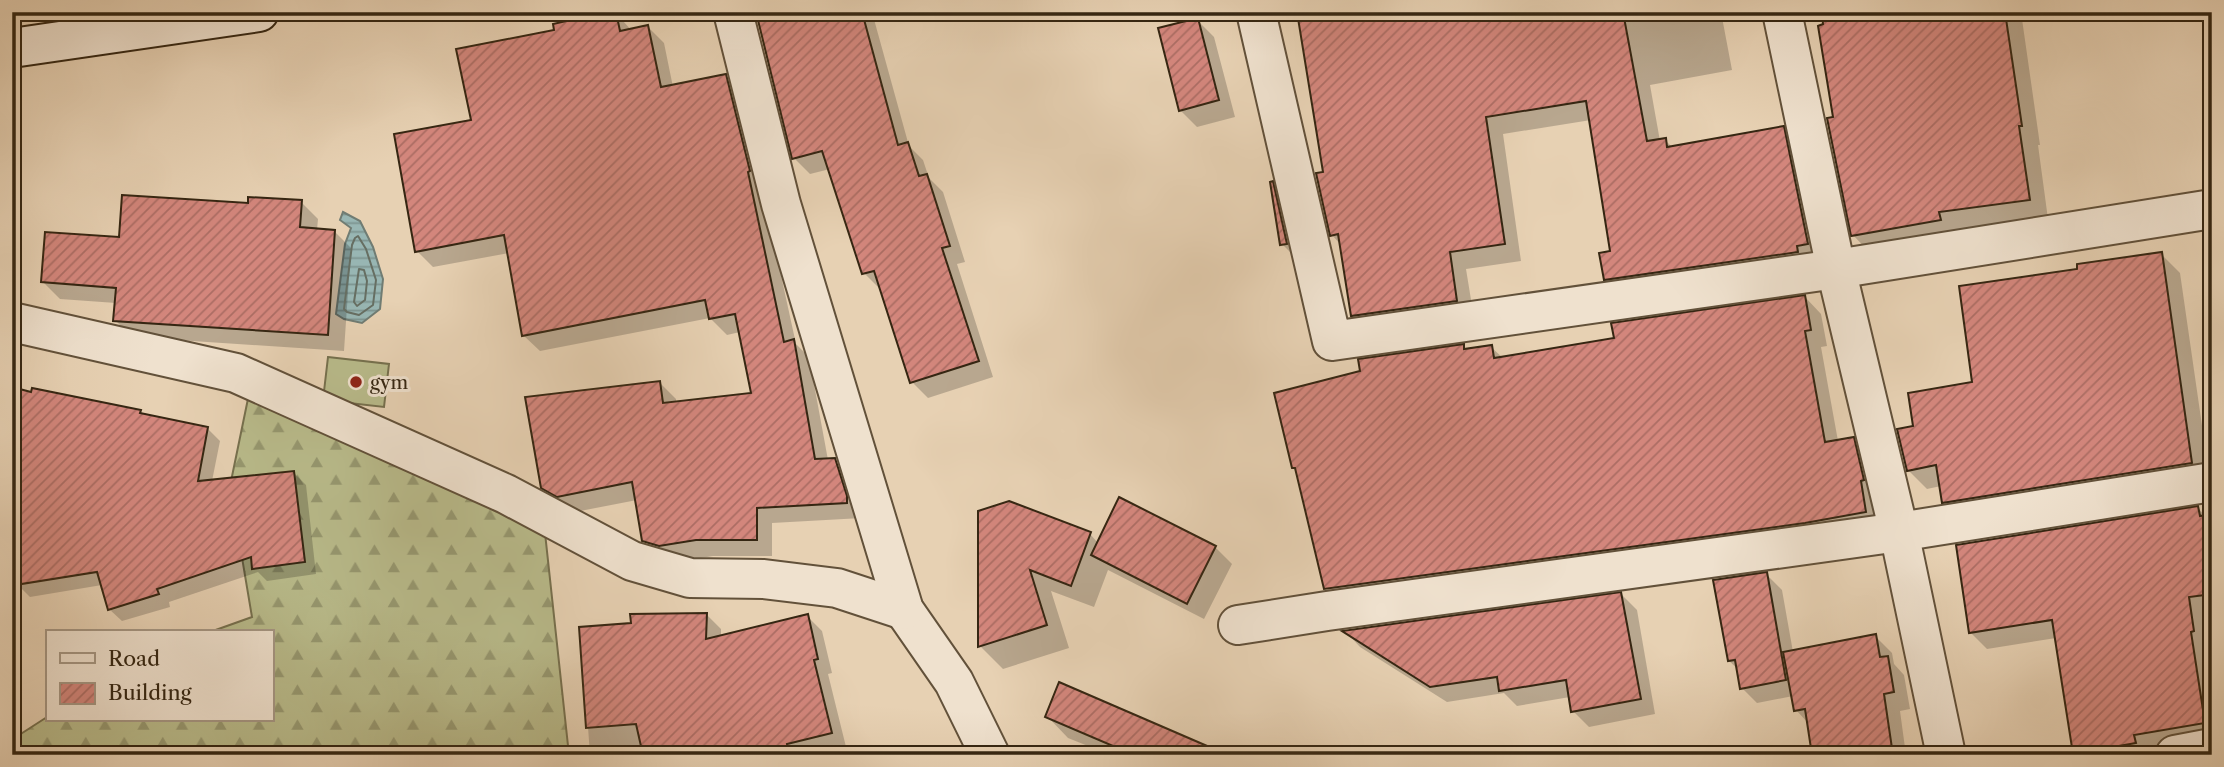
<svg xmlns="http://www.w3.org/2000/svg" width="2224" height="767" font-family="'Libre Caslon Text',serif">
<defs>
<pattern id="forest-firs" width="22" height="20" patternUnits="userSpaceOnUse" patternTransform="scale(1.75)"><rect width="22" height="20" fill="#b8ba8a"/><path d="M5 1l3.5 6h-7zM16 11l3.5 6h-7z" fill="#96976f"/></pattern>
<pattern id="water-rules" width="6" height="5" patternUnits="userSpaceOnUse" patternTransform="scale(1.75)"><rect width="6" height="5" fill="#98b6b3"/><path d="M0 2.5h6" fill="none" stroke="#7d9490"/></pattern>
<pattern id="building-hatch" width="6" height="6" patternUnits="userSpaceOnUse" patternTransform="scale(1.75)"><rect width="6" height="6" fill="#d3867c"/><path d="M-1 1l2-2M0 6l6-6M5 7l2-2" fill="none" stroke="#ac6d64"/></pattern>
</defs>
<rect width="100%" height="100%" fill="#e7d1b3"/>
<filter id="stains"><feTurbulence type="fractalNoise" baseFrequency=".00286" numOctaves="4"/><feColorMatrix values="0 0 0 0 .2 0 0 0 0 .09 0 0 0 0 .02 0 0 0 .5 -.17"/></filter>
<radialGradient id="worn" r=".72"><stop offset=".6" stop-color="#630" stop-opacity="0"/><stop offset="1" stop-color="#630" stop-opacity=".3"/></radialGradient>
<path fill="url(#forest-firs)" stroke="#76704e" stroke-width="2" d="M250,389L545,533L569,755H12L13,739L47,717V720H271V632H210L252,617L230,486Z"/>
<path fill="#b8ba8a" stroke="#76704e" stroke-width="2" d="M328,357L389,364L384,407L323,400Z"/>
<path fill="url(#water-rules)" stroke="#707c73" stroke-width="2" d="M343,212L360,221L373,247L383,279L380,309L362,323L344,319L336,314L345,244L351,228L340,220Z"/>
<g fill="#0003">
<path d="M615,12L632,31L648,27L664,43L673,87L725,76L741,92L796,344L809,357L828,460L834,459L851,476L862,518L772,523V556H713L677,562L660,557L644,540L637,500L575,512L559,504L543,487L660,383L676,399V403L753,395L740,332L727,335L710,318L540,351L523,335L509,253L433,267L417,251L473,121L556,31Z"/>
<path d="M757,12H872L909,146L923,160L929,178L943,192L965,262L957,264L993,377L928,398L912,382L882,289H880L864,273L830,169L810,174L794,158Z"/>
<path d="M1168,12H1211L1194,17L1214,37L1235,117L1197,127L1180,110V24Z"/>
<path d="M1305,12H1721L1732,70L1650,85L1660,141L1665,140L1673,148L1783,128L1801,145L1825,261L1623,297L1605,279L1612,253L1591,120L1503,134L1521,261L1466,269L1474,318L1370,333L1353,315L1341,245L1332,235Z"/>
<path d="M1823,12H2021L2040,145H2038L2048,219L1872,255L1853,235L1835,118Z"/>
<path d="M1272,183L1281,192L1295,252L1291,253L1282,244Z"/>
<path d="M301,202L318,219L317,230L334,231L351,248L344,351L132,337L115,320L116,303L60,299L43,282L121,239L249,204Z"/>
<path d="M2161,254L2180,273L2210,481L1962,521L1944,502L1941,486L1927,489L1908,470L1915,427L1974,384L2079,270Z"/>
<path d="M1805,297L1821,314L1827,346L1821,347L1838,441L1853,439L1870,455L1882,528L1343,605L1326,588L1298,472L1294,468L1463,346L1467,351L1491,347L1503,358L1616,339Z"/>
<path d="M140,412L143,415L208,429L220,441L212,481L294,473L306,485L316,574L267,581L258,572L169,602L170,607L122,621L109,609L102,585L30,597L17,584Z"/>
<path d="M2198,508L2206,517L2212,516V745L2178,754L2075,755L2056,638L1987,649L1970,632Z"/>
<path d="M979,512L1090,534L1098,543L1215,547L1232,564L1204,619L1108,570L1094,607L1051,591L1069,648L1003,669L980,646Z"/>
<path d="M1766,574L1782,590L1793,652L1875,636L1892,653L1894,664L1904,675L1910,709L1900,711L1906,755H1814L1809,724L1796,710L1793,696L1757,703L1742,688L1739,670L1729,661Z"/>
<path d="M1621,594L1637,610L1655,714L1589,727L1573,711L1570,697L1517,706L1504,693L1447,702L1360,647L1346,632Z"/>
<path d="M706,614L721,629V638L807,616L822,631L832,673L828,674L848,755H590L581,629Z"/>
<path d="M1047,716L1191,755H1084L1088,746L1068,738Z"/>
</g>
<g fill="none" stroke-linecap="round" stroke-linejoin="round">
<g stroke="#666e62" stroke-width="2">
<path d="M358,236L366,249L376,280L373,305L359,315L347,312L344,309L352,245L355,238Z"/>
<path d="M359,269L364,270L367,281L365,300L357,306L354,302Z"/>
</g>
</g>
<g fill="url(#building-hatch)" stroke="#352612" stroke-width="2">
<path d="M606,12H616L620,31L648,25L661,87L726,74L750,171L748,172L784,342L794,339L815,459L835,458L847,496V503L757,508V540H696L659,546L642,541L632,482L557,497L541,488L525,397L660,381L663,403L751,393L735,314L709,319L705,300L522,336L504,235L415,252L394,134L471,120L456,49L554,30L553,24Z"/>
<path d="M756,12H862L898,145L908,142L919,176L927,174L950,246L942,248L979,361L910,383L874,271L862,274L822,151L792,159Z"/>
<path d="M1297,12H1623L1647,141L1666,138L1667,147L1784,126L1808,244L1797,246L1798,252L1604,280L1599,253L1610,251L1586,101L1486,117L1505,244L1450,252L1457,301L1351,316L1338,234L1330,236L1316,173L1323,172Z"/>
<path d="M1822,12H2005L2022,126H2019L2030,200L1939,212L1941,220L1851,236L1827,118L1833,117L1818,26L1823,24Z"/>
<path d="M1198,18L1219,100L1179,111L1158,28Z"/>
<path d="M1273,181L1287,244L1280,245L1270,182Z"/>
<path d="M122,195L248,203V197L302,200L300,227L335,230L328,335L113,321L116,288L41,282L45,232L119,237Z"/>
<path d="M2162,252L2192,463L1942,503L1936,465L1907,471L1897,429L1913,426L1908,393L1972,382L1959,286L2077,269V264Z"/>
<path d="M1805,295L1811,330L1805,331L1825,442L1854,437L1864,480L1861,481L1866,512L1805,523L1324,589L1295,468H1292L1274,393L1360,371L1358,359L1464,344V349L1492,345L1494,358L1614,338L1611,323Z"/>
<path d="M12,387L31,392L32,388L141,410L140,413L208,427L198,481L294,471L305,562L252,569L251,557L157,589L159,594L108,610L97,572L15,585L12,564Z"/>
<path d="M1119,497L1216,546L1187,604L1091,555Z"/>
<path d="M1009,501L1091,532L1071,586L1030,570L1047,625L978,647V511Z"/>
<path d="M2198,506L2200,516L2212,514V594L2189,597L2194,631L2191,632L2205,723L2134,735L2136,743L2073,754L2052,620L1969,633L1956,545Z"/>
<path d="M1767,572L1786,680L1740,689L1735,660L1728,661L1713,580Z"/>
<path d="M1621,592L1641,699L1571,712L1566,680L1499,691L1497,677L1430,687L1342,631Z"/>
<path d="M707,613L706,639L808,614L818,659L814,660L832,733L787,744L789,755H643L636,724L586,728L579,627L631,623L630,614Z"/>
<path d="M1876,634L1880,657L1888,656L1894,692L1884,694L1893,755H1812L1805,709L1794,711L1783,652Z"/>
<path d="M1059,682L1228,755H1134L1045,717Z"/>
</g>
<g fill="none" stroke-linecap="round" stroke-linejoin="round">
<defs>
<g id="minor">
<path d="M733,12L781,204L904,610L954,682L990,755"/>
<path d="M1256,12L1332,341L1836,269L2212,209"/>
<path d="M1782,12L1836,269L1899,532L1946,755"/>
<path d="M12,322L236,373L506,494L632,561L690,578L764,579L837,588L904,610"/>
<path d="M1238,625L1327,611L1899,532L2212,482"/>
<path d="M2175,755L2212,748"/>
</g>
<path id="secondary" d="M12,48L259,12"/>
</defs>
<use href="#minor" stroke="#62513a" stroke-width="42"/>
<use href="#secondary" stroke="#352612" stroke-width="42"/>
<use href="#minor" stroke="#efe1ce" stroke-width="38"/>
<use href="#secondary" stroke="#efe1ce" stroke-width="38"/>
</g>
<circle fill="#8f2418" stroke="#efe1ce" stroke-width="2.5" cx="356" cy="382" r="7"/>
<g text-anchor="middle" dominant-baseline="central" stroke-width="6" stroke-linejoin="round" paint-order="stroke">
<g font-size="19" fill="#352612" stroke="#efe1ce" text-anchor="start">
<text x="370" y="382">gym</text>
</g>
</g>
<rect width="2224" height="767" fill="none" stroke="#e7d1b3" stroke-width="42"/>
<rect x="14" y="14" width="2196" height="739" fill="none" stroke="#352612" stroke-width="3.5"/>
<rect x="21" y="21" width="2182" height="725" fill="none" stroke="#352612" stroke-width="2"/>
<rect x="46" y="630" width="228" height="91" fill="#efe1ce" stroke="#a59683" stroke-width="2"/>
<rect x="60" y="653" width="35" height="10" fill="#efe1ce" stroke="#a59683" stroke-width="2"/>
<text x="108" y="666" font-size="21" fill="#352612">Road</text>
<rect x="60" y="683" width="35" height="21" fill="url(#building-hatch)" stroke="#a59683" stroke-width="2"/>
<text x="108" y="700" font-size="21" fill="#352612">Building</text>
<rect width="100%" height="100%" filter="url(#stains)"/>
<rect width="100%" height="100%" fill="url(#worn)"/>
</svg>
